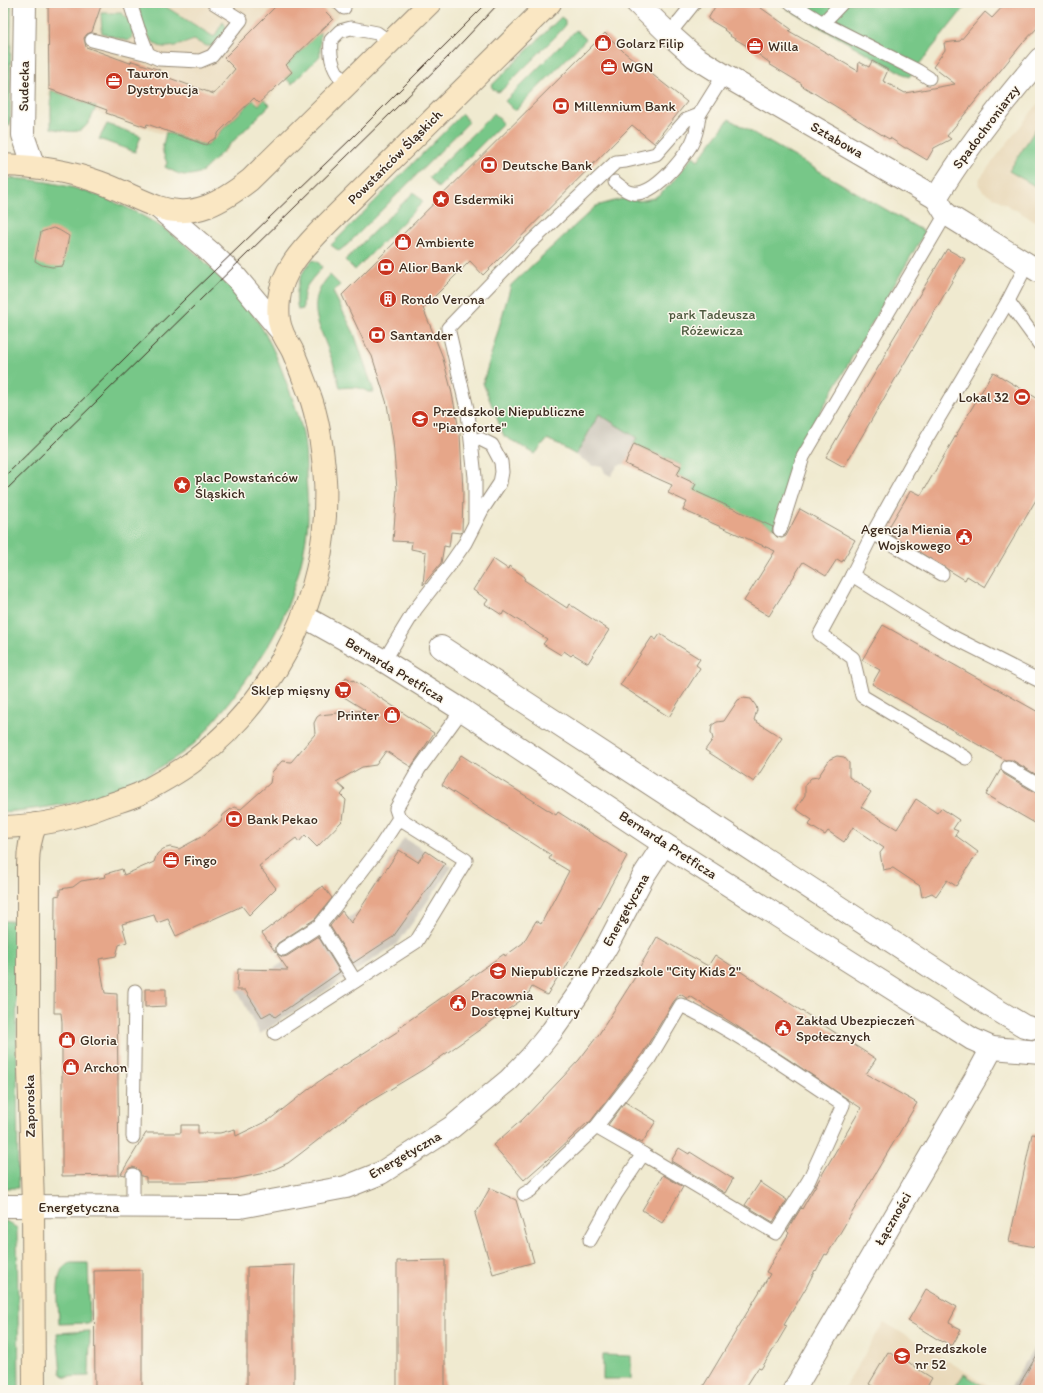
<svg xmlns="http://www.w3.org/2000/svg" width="1043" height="1393" font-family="Itim,sans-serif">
<rect width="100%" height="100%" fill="#fbf7ec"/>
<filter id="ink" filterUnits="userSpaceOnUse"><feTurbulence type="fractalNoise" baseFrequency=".025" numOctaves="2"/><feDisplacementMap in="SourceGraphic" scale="8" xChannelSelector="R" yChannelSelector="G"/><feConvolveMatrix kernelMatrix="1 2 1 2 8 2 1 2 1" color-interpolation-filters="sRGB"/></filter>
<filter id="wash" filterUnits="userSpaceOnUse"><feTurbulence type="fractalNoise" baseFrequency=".012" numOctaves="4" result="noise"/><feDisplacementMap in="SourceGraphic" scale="16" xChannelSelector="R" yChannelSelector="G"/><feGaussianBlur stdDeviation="0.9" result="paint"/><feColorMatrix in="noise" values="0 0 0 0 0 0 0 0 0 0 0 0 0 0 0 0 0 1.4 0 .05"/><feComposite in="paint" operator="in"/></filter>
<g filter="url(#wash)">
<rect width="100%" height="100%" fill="#f0ead0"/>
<g fill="#e9d9ba">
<path d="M48,3H348L223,154L48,96Z"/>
<path d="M1040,101V224L983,191L978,184L980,178Z"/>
<path d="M884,1322L996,1390H843Z"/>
</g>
<g fill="#c9c3b8">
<path d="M599,413L637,438L625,464L618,465L611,476L605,473L602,466H593L576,455Z"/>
<path d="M404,838L452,867L398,943L260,1034L237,990L238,969H273L360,910Z"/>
<path d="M1040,1338V1390H1009Z"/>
</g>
<g fill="#77c788" stroke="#597853">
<path d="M3,3H11L10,125L3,126Z"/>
<path d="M139,3H164L163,5L214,37L223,22L227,28L214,46H206L194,40C185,43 173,48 163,47C148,46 138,16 139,3Z"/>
<path d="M777,3H968L909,77Z"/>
<path d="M101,13H122C129,19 139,34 128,41L102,33Z"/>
<path d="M561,17L565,20V26L557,35L502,90L498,92L494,90L491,86Z"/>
<path d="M576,30L586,39L515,111L505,101Z"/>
<path d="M320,31V56L292,84L285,78L292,72L286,66Z"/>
<path d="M51,90L96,107C85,135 79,134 51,128Z"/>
<path d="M264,99L270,105L202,172C185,178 180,175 165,167L167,163L162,150L166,132L206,146L253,100L259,105Z"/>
<path d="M494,113L503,123L438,188L429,177Z"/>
<path d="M462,114L469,122L348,244L339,251L331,245Z"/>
<path d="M729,119L925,232L801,445L775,528L693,492L696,483L677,475L681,465L634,444L637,438L599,414L576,455L548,439L535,454L504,436L483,383L511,285L596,206L622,199L639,201L654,198L661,193L671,184L693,156L698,160Z"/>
<path d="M1040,122V189L1009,171Z"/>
<path d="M107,124L141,136L135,152L99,139Z"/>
<path d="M3,178C79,179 156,212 209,266C224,281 240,296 252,313C266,332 277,356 285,379C292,397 299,415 303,434C306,449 306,464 306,478C307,491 308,504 308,517C307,553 290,608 272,639C267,649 260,658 254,668C241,687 228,705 213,722C208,728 203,736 197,741C182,755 162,766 144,777C101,801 51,808 3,812Z"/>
<path d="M414,192L423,202L355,270L345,260Z"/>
<path d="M313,260L318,262L322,267C318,273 313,277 309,283C303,290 303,300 303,309L298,310C294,292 299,272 313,260Z"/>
<path d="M330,275L340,285L333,292L354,333L374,392H368C359,386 351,387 340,388C337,376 334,363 329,352C318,322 305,302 330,275Z"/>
<path d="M3,921H16L18,1188H3Z"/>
<path d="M3,1221H6L17,1228L19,1390H3Z"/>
<path d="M69,1263H88L90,1323L59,1324C59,1309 55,1282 62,1269C64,1267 67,1265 69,1263Z"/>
<path d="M90,1331L89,1376L65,1377L61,1373L57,1333Z"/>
<path d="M603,1355L631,1356V1379H603Z"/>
<path d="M964,1374L989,1390H953Z"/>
</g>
<g id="blocks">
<g fill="#e6a689">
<path d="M48,3H102L92,32L87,34L84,38L86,47L130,63L132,61L160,70L158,74L214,94L235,69L224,58L279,3H317L333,19L286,65L292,72L259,103L254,98L219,132L216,138L210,141L206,145L147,124L146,127L106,113L107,110L49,89Z"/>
<path d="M717,3H754L791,29L789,31L858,71L859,62L869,67L872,61L888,70L883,81L905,93L955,84L933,67L945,50L944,43L960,41L985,12L992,18L1006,3H1040V25L1022,44L947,136L951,139L934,148L927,160L907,148H905L890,138L889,139L809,90L801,85L802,84L769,64L770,63L747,46L730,36L731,35L724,30L725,29L708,19Z"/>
<path d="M605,33L624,52L687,102L654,143L632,125L483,275L470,261L423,308L442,355L451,389L460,434L463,492L462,532L461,533L451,532L449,547L444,546L441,563L423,585L426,552L411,549L412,542L393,541L397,489L393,441L387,404L372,356L367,348L342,295Z"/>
<path d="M53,228L59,230L69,236L63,266L52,267L42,265L35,261L41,232Z"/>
<path d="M947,249L965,259L844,467L826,457L886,354L885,352Z"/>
<path d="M993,372L1040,400V493L985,587L967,576L965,580L886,532L911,490L921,495Z"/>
<path d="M634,444L681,466L677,475L696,484L693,490L773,527L772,532L777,537L782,538L786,536L800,509L855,540L842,562L837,559L826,576L803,562L769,616L744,601L775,551L683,510L687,502L668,493L672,485L625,464Z"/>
<path d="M493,559L508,569L509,566L525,577L524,580L567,608L569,604L609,630L588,663L573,654L571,656L564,651L561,655L543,644L547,639L504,611L502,615L485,604L488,600L473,590Z"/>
<path d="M883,625L1040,713V777L1012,760H1005L872,684L880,670L862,660Z"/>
<path d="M660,634L700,659L696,665L700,668L669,717L620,685L652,637L656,640Z"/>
<path d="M346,677L353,681V680L434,733L411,767L386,751L376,765L362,767L336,782L345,790L341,795L346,800L343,820L317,847L305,835L299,842L296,838L259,866L276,888L249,915L242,906L176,936L168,919L157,923L154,915L122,924L127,942L119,945L116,956L99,959L105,993L117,994L119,1175L62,1176V1022L61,1013H54L55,896L60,895V889L73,887L81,881L106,877L105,874L122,869L124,875L154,862L157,854L163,849L170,847L179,849L201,837L221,822L223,815L234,807L241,809L270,783L272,772L282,761L291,762L315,734L314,723L317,717L320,715L365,710L336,692Z"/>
<path d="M743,698L751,699L756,706L757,710L754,720L782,738L754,782L705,750L713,739L711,732L712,725L717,722L724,721L738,700Z"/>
<path d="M461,755L556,815L558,812L627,856L561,976L559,975L547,995L532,987L527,996L492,1021L424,1069L359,1108L300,1154L288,1163L275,1169L260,1174L234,1179L187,1182H146V1177L141,1176L140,1171L133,1167L129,1168L125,1175L121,1174L146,1133H181V1125H198V1133H220L235,1129L236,1136L269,1120L318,1082L400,1030L398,1028L504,954L505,956L523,943L536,921L541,924L569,871L549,859L551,855L442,785Z"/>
<path d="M837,756L844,757L849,763V777L871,792L861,807L897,829L916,799L937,813L941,808L959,820L953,829L958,831L955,835L978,852L956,886L947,880L936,896L932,893L922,897L920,886L893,868L883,870L880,853L884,848L853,827L844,842L828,831L825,835L809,825L812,820L796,809L805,795V785L811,778L818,777L830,759Z"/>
<path d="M1001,769L1004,774L1036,793L1040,794V826L986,795Z"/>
<path d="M399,850L418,862L426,851L445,864L393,937L353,963L330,926L342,911L351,923Z"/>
<path d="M323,886L332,898L315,919L278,943L276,946V953L262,933Z"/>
<path d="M318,936L340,972L275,1017L271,1012L262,1017L245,990H237L238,969L288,970L277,954L283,957L287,956Z"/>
<path d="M657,937L708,966L715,955L876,1059L866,1074L917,1103L827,1255L825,1254L816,1271L815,1270L807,1286L784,1325L787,1326L770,1355L761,1369L758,1368L744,1390H701L770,1274L766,1272L789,1233L787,1231L801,1208L802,1209L861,1108L788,1059L690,996L688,999L680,994L674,1001L642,1054L590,1122L587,1123L555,1153L524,1180L493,1145L523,1119L579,1060L599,1034L639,971L638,970Z"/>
<path d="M145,989H166V1006L145,1007Z"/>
<path d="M625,1102L656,1121L642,1143L608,1125Z"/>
<path d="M1032,1134L1040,1135V1248L1009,1242Z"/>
<path d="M679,1148L689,1154L690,1152L733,1179L725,1193L671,1161Z"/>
<path d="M663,1175L683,1187L662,1223L642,1210Z"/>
<path d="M760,1182L787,1200L773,1222L745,1205Z"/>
<path d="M490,1188L516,1200L534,1262L493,1274L475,1214Z"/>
<path d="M445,1260V1390H397V1261Z"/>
<path d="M295,1265L294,1291V1390H247V1267Z"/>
<path d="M142,1270V1390H95L94,1271Z"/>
<path d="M926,1289L957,1307L949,1322L953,1324V1326L961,1330L952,1346L943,1341L942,1342L908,1321Z"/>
<path d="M1040,1350V1390H1016Z"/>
<path d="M888,1352L899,1358L901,1356L916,1368L932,1378L925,1390H879L869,1384Z"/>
</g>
</g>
</g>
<g filter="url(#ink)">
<use href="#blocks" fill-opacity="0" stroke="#968a77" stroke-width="1"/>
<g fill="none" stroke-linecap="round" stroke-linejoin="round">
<defs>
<g id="service">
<path d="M130,3L138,28L148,54"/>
<path d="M339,3L344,8"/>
<path d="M791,3L823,23L842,3"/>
<path d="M823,23L918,71L929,78"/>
<path d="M669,34L694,3"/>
<path d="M92,40L148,54L159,59L200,61L212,56L241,20L214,3"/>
<path d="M347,86C334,72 329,60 331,40L340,31L351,28L377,33L391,43"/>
<path d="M615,182C620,186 626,192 633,193C654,196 681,161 691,145C696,136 698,125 699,115"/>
<path d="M1008,301L1040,345"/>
<path d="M475,523V477L468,413L448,328L528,245L616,162L626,161L656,154L686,120L699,115L724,75"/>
<path d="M780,530L803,457L946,214"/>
<path d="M873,533L942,574"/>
<path d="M852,575L941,631L1040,681"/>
<path d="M384,661L415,610L449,566L465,543L482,510L500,483L502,472L501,462L492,445L480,439"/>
<path d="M966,758L862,696L853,658L820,634L852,575L873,533L912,463L1008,301L1027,264"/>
<path d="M1008,767L1040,786"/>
<path d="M320,925L355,981"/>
<path d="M283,949L320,925L333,909L378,850L399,818"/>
<path d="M275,1033L416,942L466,860L399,818L396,809L419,769L462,710"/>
<path d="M596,1127L649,1059L681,1005C738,1033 791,1070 843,1105L809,1180L776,1233L643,1154"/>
<path d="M133,1137L135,991"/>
<path d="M133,1175V1207"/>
<path d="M524,1194L531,1190L564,1157L596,1127L643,1154L616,1194L590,1240"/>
</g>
<g id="minor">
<path d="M637,3L669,34L695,57L724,75L936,198L946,214L1040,272"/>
<path d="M936,198C966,148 1002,103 1040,59"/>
<path d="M441,647L992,1007L1024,1026L1031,1028"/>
<path d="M3,1206L240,1207L346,1187L381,1173L452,1127L509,1080L531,1057L552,1031L581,990L608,944L644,875L664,844"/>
<path d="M794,1390L978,1074L992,1048"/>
</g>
<g id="tertiary">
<path d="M25,3L23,135L34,167"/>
<path d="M159,208L209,251L235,276L281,331"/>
<path d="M303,616L384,661L462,710L664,844L972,1039L992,1048L1040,1052"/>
</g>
<g id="secondary">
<path d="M3,165C35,166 68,171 99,182C119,189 138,200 158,207C194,220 223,201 250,180L430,3"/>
<path d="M3,827C38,826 73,819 105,806C116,802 128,799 139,794C154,786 177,773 191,763C269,705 319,613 325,516C325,504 326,492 325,480C323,452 319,420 309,393C304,380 299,366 293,352C290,345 284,338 282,331C278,322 278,308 279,299C282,270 303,249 322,229L550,3"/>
<path d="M34,1390L33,1206L28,1033V865C28,850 30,838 36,824"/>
</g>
</defs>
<use href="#service" stroke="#968a77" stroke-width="15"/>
<use href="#minor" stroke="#968a77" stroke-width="24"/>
<use href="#tertiary" stroke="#968a77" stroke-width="24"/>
<use href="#secondary" stroke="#968a77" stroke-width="24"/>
<use href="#service" stroke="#fff" stroke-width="13"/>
<use href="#minor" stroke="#fff" stroke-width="22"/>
<use href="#tertiary" stroke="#fff" stroke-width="22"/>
<use href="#secondary" stroke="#fae7c3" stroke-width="22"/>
<g stroke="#3b2a1e" stroke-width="1">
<path d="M3,478L186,298L352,138L487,3"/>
<path d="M3,493L392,112L450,55L499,3"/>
</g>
</g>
</g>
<defs>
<symbol id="shop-disc" viewBox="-11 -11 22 22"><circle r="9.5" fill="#c8321e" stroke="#fbf7ec"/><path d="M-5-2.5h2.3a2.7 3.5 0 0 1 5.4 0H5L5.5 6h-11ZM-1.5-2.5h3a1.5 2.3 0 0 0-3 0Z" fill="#fff"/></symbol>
<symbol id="office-disc" viewBox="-11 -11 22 22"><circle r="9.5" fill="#c8321e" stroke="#fbf7ec"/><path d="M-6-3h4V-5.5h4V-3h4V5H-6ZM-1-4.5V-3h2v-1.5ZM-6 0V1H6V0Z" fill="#fff"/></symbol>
<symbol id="bank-disc" viewBox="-11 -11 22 22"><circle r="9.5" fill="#c8321e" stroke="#fbf7ec"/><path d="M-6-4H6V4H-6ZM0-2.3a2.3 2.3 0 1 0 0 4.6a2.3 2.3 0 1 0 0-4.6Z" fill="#fff"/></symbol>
<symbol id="sight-disc" viewBox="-11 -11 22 22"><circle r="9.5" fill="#c8321e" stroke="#fbf7ec"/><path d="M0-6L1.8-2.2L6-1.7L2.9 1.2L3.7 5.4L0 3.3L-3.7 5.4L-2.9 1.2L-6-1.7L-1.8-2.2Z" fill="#fff"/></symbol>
<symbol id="building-disc" viewBox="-11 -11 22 22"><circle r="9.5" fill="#c8321e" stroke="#fbf7ec"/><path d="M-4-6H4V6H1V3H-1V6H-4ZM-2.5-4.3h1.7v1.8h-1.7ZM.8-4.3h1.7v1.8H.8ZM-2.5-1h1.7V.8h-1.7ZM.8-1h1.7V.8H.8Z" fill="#fff"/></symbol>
<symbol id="stadium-disc" viewBox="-11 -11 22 22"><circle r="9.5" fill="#c8321e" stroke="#fbf7ec"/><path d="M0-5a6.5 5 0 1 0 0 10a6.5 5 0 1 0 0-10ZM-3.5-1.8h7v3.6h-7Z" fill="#fff"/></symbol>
<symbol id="school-disc" viewBox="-11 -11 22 22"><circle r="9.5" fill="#c8321e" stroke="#fbf7ec"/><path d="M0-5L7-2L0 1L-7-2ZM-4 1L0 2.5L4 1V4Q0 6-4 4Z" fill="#fff"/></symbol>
<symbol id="civic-disc" viewBox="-11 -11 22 22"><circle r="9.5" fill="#c8321e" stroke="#fbf7ec"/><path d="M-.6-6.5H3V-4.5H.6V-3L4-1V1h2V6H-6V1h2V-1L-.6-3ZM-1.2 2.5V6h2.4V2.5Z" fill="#fff"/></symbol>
<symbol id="supermarket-disc" viewBox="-11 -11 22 22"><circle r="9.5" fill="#c8321e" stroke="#fbf7ec"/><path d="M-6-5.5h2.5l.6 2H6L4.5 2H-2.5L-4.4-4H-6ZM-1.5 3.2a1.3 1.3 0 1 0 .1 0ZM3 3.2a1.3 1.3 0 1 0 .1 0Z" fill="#fff"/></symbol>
</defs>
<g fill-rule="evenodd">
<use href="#shop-disc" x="593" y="33" width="20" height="20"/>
<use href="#office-disc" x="745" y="36" width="20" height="20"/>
<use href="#office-disc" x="599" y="57" width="20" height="20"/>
<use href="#office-disc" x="104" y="71" width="20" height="20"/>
<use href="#bank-disc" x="551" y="96" width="20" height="20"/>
<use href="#bank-disc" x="479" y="155" width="20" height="20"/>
<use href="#sight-disc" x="431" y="189" width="20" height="20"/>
<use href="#shop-disc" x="393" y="232" width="20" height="20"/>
<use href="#bank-disc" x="376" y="257" width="20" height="20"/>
<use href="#building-disc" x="378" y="289" width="20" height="20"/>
<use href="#bank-disc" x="367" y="325" width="20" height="20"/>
<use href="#stadium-disc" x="1012" y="387" width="20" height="20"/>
<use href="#school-disc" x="410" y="409" width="20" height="20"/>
<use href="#sight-disc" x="172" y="475" width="20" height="20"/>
<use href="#civic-disc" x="954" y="527" width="20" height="20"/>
<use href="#supermarket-disc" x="333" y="680" width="20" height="20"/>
<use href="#shop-disc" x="382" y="705" width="20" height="20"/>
<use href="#bank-disc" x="224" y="809" width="20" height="20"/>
<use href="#office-disc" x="161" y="850" width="20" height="20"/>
<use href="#school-disc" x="488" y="961" width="20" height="20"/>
<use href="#civic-disc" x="448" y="993" width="20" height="20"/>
<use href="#civic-disc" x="773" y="1018" width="20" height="20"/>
<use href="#shop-disc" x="57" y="1030" width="20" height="20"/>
<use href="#shop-disc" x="61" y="1057" width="20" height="20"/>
<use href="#school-disc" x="892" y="1346" width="20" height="20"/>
</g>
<g text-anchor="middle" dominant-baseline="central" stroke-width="3" stroke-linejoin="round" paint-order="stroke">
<g font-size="14" fill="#3b2a1e" stroke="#fbf7ec" text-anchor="start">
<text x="616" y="43">Golarz Filip</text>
<text x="768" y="46">Willa</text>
<text x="622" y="67">WGN</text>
<text x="127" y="73">Tauron<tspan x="127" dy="16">Dystrybucja</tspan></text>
<text x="574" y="106">Millennium Bank</text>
<text x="502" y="165">Deutsche Bank</text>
<text x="454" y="199">Esdermiki</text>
<text x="416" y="242">Ambiente</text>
<text x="399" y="267">Alior Bank</text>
<text x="401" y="299">Rondo Verona</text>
<text x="390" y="335">Santander</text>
<text x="1009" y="397" text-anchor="end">Lokal 32</text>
<text x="433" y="411">Przedszkole Niepubliczne<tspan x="433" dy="16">"Pianoforte"</tspan></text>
<text x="195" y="477">plac Powstańców<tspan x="195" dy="16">Śląskich</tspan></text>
<text x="951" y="529" text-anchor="end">Agencja Mienia<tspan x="951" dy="16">Wojskowego</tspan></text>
<text x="330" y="690" text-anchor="end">Sklep mięsny</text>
<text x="379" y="715" text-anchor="end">Printer</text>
<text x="247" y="819">Bank Pekao</text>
<text x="184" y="860">Fingo</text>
<text x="511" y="971">Niepubliczne Przedszkole "City Kids 2"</text>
<text x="471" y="995">Pracownia<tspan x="471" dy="16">Dostępnej Kultury</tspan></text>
<text x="796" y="1020">Zakład Ubezpieczeń<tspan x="796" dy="16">Społecznych</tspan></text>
<text x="80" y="1040">Gloria</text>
<text x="84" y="1067">Archon</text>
<text x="915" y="1348">Przedszkole<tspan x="915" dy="16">nr 52</tspan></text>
</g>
<g font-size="14" fill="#3b2a1e" stroke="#fbf7ec">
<text transform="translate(24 86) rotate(-89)">Sudecka</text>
<text transform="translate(986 127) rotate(-53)">Spadochroniarzy</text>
<text transform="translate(837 140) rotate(30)">Sztabowa</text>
<text transform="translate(395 157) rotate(-45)">Powstańców Śląskich</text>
<text transform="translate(395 670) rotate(31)">Bernarda Pretficza</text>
<text transform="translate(668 845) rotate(33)">Bernarda Pretficza</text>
<text transform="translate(626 910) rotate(-61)">Energetyczna</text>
<text transform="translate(30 1106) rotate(-91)">Zaporoska</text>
<text transform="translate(405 1155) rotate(-30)">Energetyczna</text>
<text x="79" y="1207">Energetyczna</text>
<text transform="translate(893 1219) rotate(-60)">Łączności</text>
</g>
<g font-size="14" fill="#4d593e" stroke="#fbf7ec">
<text x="712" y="314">park Tadeusza<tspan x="712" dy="16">Różewicza</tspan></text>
</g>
</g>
<rect width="1043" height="1393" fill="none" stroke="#fbf7ec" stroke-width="16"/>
</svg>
